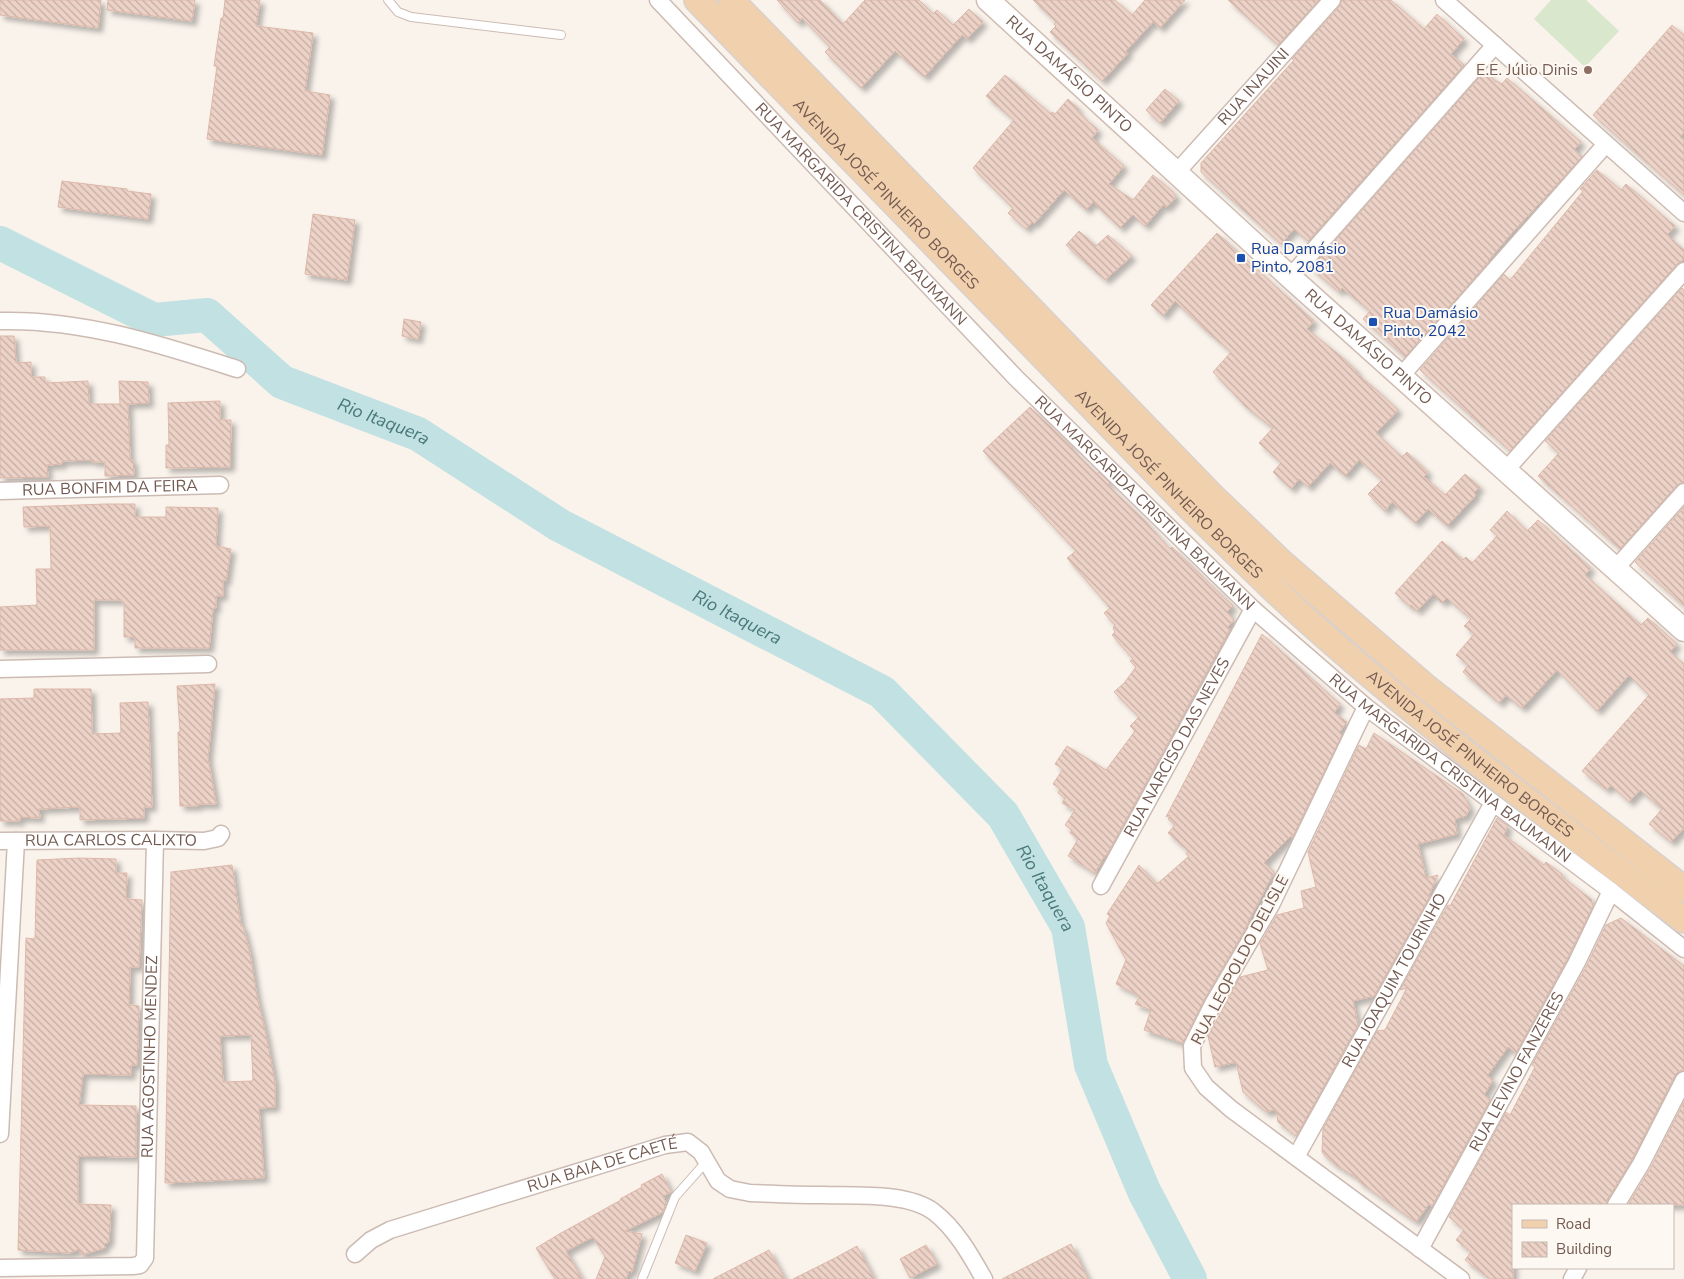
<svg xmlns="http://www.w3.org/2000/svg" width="1684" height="1279" font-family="'Nunito Sans',sans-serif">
<defs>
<pattern id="building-back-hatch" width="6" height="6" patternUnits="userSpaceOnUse" patternTransform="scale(1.25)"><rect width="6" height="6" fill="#edd2c7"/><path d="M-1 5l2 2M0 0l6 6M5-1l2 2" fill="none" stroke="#c4ada4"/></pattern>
<filter id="shadow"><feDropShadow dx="4.5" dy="4.5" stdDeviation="2.5" flood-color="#0004"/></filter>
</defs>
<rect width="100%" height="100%" fill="#faf3ec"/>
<path fill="#d9e7cc" d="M1551,0H1586L1619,31L1585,67L1534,19Z"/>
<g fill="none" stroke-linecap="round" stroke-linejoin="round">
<path stroke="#c2e1e2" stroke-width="34" id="s1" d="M0,243L154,320L207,315L282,382L418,434L559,525L882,692L1003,815L1068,927L1091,1065L1144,1191L1190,1279"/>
</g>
<g fill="url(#building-back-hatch)" stroke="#ddb8a9" fill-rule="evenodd" filter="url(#shadow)">
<path d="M0,0H101L98,28L0,15Z"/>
<path d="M108,0H195L192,21L107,10Z"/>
<path d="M225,0H260L256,26L313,33L305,91L330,95L322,155L207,139L217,66H214L221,18H223Z"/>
<path d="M777,0H820L843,24L865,0H919L933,14L937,10L953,25L969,9L983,22L967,39L962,35L924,77L895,51L861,88L825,52L830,47L802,18L798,23Z"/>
<path d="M1033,0H1115L1132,15L1145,0H1185L1160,28L1153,22L1126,51L1128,53L1102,81L1050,32L1056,26L1054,24L1056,22Z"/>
<path d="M1228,0H1319L1278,45Z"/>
<path d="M1342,0H1391L1424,29L1437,14L1464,39L1451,54L1464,65L1308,241L1294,229L1281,244L1201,172V163L1294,60L1292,59L1339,7Z"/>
<path d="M1672,25L1684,35V132L1680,137L1684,140V195L1593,115Z"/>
<path d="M1485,71L1496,82L1497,81L1502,84L1507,78L1581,142L1574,150L1582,157L1511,234L1488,261H1489L1405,357L1363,319L1370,311L1342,288L1339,292L1311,268Z"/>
<path d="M1005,75L1051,114L1052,112L1055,114L1068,99L1079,109L1077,111L1098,130L1092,138L1124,166L1109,184L1133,200L1153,175L1172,191L1176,197L1166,208L1163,205L1145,226L1133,215L1120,228L1093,202L1086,210L1064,190L1034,224L1032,222L1026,229L1008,213L1013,208L973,168L1014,120L986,96Z"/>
<path d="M1165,89L1179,101L1160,123L1146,110Z"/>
<path d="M1597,170L1621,190L1626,184L1675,226L1667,235L1684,250V259L1677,264L1510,451L1420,370L1504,274L1510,280L1583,191L1580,189Z"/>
<path d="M62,181L127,189V191L151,194L148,219L58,207Z"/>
<path d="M313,214L355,220L347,280L305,274Z"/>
<path d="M1079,231L1096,246L1108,235L1132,256L1105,280L1066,245Z"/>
<path d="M1217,233L1314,321L1307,329L1342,357L1358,372L1356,373L1379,392L1398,410L1376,433L1402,457L1407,452L1428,472L1424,477L1445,495L1465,474L1480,487L1474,493L1476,495L1447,526L1428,509L1415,523L1392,502L1385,511L1368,494L1382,480L1359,460L1345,476L1330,463L1308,487L1299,479L1291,489L1273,472L1281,463L1259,443L1273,428L1246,407L1213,372L1231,352L1204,329L1175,301L1163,316L1151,305Z"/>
<path d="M1682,288L1684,290V482L1677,485L1620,549L1538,476L1559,453L1545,441Z"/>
<path d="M404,319L421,322L418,339L402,336Z"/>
<path d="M0,336H14L16,363L31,362V377H45V383L88,381L89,404H120L119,381L148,382L149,403L125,404H128L130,460H133L134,475L105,476V462H92V460L62,461V464L47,465L48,477L0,478Z"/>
<path d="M220,401V420H231L230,467L166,468V445H169L168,403Z"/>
<path d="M1030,407L1073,448L1072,449L1097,474L1099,472L1110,483L1108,485L1146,522L1170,549L1172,547L1233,606L1227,612L1234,620L1228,627L1230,629L1106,856L1105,855L1095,873L1068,856L1078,839L1070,833L1072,830L1065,825L1075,810L1062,803L1065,798L1058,793L1060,789L1053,784L1063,769L1055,764L1067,746L1106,770L1135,731L1130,726L1139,717L1114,692L1124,683L1136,667L1130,661L1133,659L1112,635L1115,632L1113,628L1115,625L1104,613L1110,608L1067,558L1076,551L983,451Z"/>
<path d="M106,504H135V517H166V507L218,508L216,546L231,549L226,581L223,580V596H216V608H213L209,648H135V637H124V602H122V600H94V650H0V607L37,605L36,569H51L50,526L24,527L23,507Z"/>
<path d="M1684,507V606L1635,562Z"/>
<path d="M1507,511L1527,531L1538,520L1591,568L1585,575L1641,625L1648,618L1677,644L1670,652L1684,664V828L1671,842L1649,824L1662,809L1640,790L1629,802L1611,785L1607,790L1582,771L1649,695L1629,675L1597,711L1557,670L1522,708L1506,695L1499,703L1463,672L1468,665L1456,655L1474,634L1464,626L1471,619L1447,598L1442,603L1433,594L1417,611L1411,605L1410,607L1395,593L1442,541L1463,560L1466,557L1472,563L1497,536L1490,530Z"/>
<path d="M1262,634L1340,704L1334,713L1347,722L1339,733L1342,735L1292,838L1291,836L1264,863L1274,872L1248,922H1249L1204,1000L1183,1043L1144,1030L1151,1010L1135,1004L1140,996L1116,984L1126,960L1106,923L1110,916L1107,914L1139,865L1157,884L1189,856L1186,854L1188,851L1168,833L1175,825L1168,819L1170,815L1166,817Z"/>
<path d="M215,684L208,758L216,804H198V806H180L178,732H180L177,686Z"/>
<path d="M34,689H91L92,734L121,733L120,703L148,702L152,807H144V818L80,820V807L39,809L40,818L20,817V821H0V699L34,698Z"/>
<path d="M1374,733L1463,794L1470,808L1466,816L1455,819L1457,834L1418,844L1426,878L1438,875L1429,895L1430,896L1374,996L1353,1001L1358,1025L1296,1136L1278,1122L1276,1109L1266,1112L1243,1092L1236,1062L1215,1067L1208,1036L1240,977L1268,970L1260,944L1277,915L1304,908L1301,891L1316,887L1308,852L1359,745L1366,749Z"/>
<path d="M1497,818L1508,826L1504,835L1544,865L1546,862L1562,874L1561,876L1591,899L1593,906L1568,957L1516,1053L1508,1047L1487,1076L1493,1080L1484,1095L1490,1100L1432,1206L1429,1204L1416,1222L1358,1181L1359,1179L1334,1164L1324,1155L1322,1152L1323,1129L1377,1031L1385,1030L1407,988L1400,990L1448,905L1450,906Z"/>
<path d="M79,858L116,859V873H127L126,899L142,900L139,967H130L129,1005L139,1006L137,1065H131V1075L83,1074L79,1105L136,1106V1157L78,1156V1204L111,1205L109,1242L104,1244L105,1248L81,1255L79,1249L70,1253L18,1250L26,938L35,939L37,860Z"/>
<path d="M232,865L241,926H243L250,954L257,997L266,1035L275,1083V1107L259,1108L264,1178L165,1183L171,872ZM251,1035L253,1081L223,1082L220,1036Z"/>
<path d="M1621,918L1684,966V1070L1679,1071L1675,1075L1632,1159L1607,1200L1606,1205H1513V1279H1490L1465,1260L1471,1252L1456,1240L1464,1230L1449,1217L1506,1112L1510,1115L1535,1067L1532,1065L1586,967L1606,925Z"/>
<path d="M1684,1102V1205H1628L1650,1169Z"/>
<path d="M662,1174L671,1192L663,1196L666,1203L663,1212L625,1231L642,1234L632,1272L629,1271L626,1279H596L605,1257L593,1237L566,1251L582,1279H555L536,1248L561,1233L621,1200L620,1199L642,1187L641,1185Z"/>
<path d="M686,1235L707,1243L695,1271L675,1263Z"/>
<path d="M1071,1244L1088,1279H1002Z"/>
<path d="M926,1245L937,1264L910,1278L900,1259Z"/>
<path d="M857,1246L874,1279H793L835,1258Z"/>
<path d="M769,1250L785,1279H713Z"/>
</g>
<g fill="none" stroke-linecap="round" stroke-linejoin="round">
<defs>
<g id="lane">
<path d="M388,0L398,12L411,17L561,35"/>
<path d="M642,1279L675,1197L706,1162"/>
</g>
<g id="street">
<path id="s2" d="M658,0L1016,378L1253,609L1366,707L1611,891L1684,949"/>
<path d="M1444,0L1684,213"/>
<path id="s3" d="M1176,173L1332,0"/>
<path d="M1290,277L1495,45"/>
<path d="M0,321C82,319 159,344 237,369"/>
<path d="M1401,376L1606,144"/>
<path d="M1505,471L1684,271"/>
<path id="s4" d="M0,491L220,485"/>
<path d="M1616,568L1684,492"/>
<path d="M0,669L208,664"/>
<path d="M1366,707L1271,905L1213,1004L1192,1046L1193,1068L1206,1087L1231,1109L1461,1279"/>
<path id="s5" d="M0,841L155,840L204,841L218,838L221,834"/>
<path id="s6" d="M1101,886L1253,609"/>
<path d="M0,1134L16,841"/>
<path id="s7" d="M1296,1157L1493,803"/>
<path d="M1616,1205L1641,1164L1684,1080"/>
<path id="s8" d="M1420,1249L1577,962L1611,891"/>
<path id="s9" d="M355,1254L371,1240L390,1230L665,1145L688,1142L701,1152L718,1181L730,1189L750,1193C774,1194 798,1195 823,1195C855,1196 908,1192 934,1212C956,1229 971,1256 984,1279"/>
<path id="s10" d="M0,1268L133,1266L140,1265L145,1258L155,840"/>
<path d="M1572,1279L1578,1268"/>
</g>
<g id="secondary">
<path id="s11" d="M988,0L1290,277L1684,630"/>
</g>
<g id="primary">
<path id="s12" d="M697,0L1191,509C1240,557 1288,605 1340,649C1450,745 1568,831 1684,920"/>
<path d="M731,0L1211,495L1281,562L1427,688L1684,889"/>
</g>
</defs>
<use href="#lane" stroke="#ccbbb3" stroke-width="10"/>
<use href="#street" stroke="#ccbbb3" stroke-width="19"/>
<use href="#secondary" stroke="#d0bdb3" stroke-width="25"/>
<use href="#primary" stroke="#d8d1ce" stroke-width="28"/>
<use href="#lane" stroke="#fff" stroke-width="8"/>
<use href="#street" stroke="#fff" stroke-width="16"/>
<use href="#secondary" stroke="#fff" stroke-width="22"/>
<use href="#primary" stroke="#f0d0ad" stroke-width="25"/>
</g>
<circle fill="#8d6e63" stroke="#fdf8f2" stroke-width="2" cx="1588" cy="70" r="5"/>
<g fill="#1a4fb4" stroke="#fdf8f2" stroke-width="2">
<rect x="1236" y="253" width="10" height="10" rx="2.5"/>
<rect x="1368" y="317" width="10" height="10" rx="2.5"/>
</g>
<g text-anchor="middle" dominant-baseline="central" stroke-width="4" stroke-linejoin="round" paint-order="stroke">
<g font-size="16" fill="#785e54" stroke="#fdf8f2" text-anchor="end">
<text x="1578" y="70">E.E. Júlio Dinis</text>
</g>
<g font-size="16" fill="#735a51" stroke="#fdf8f2">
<text stroke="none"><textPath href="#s11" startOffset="110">RUA DAMÁSIO PINTO</textPath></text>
<text stroke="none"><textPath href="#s3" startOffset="116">RUA INAUINI</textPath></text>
<text stroke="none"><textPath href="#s12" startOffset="271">AVENIDA JOSÉ PINHEIRO BORGES</textPath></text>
<text stroke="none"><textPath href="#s2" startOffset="295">RUA MARGARIDA CRISTINA BAUMANN</textPath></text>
<text stroke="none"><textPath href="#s11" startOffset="515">RUA DAMÁSIO PINTO</textPath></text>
<text stroke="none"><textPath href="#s12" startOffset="676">AVENIDA JOSÉ PINHEIRO BORGES</textPath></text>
<text stroke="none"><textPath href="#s4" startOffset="110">RUA BONFIM DA FEIRA</textPath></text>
<text stroke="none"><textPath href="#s2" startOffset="700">RUA MARGARIDA CRISTINA BAUMANN</textPath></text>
<text stroke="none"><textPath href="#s6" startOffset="158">RUA NARCISO DAS NEVES</textPath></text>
<text stroke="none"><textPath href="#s12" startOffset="1081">AVENIDA JOSÉ PINHEIRO BORGES</textPath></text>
<text stroke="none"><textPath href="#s2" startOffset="1105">RUA MARGARIDA CRISTINA BAUMANN</textPath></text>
<text stroke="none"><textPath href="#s5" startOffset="111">RUA CARLOS CALIXTO</textPath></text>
<text transform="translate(1240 960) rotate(-62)">RUA LEOPOLDO DELISLE</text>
<text stroke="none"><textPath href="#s7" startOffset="202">RUA JOAQUIM TOURINHO</textPath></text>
<text stroke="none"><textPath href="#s10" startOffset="350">RUA AGOSTINHO MENDEZ</textPath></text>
<text stroke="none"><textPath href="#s8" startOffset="202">RUA LEVINO FANZERES</textPath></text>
<text stroke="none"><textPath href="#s9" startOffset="265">RUA BAIA DE CAETÉ</textPath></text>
</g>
<g font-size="16" fill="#164399" stroke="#fdf8f2" text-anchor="start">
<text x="1251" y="249">Rua Damásio<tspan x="1251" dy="18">Pinto, 2081</tspan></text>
<text x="1383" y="313">Rua Damásio<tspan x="1383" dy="18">Pinto, 2042</tspan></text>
</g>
<g font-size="18" font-style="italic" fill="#4a797c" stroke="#fdf8f2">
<text stroke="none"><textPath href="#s1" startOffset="435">Rio Itaquera</textPath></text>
<text stroke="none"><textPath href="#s1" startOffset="840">Rio Itaquera</textPath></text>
<text stroke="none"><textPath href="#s1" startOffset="1260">Rio Itaquera</textPath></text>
</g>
</g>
<rect x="1512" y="1204" width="162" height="65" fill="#fdf8f2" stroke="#c6b9b2"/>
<rect x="1522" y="1220" width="25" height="8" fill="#f0d0ad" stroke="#c6b9b2"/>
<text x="1556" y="1229" font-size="15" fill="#735a51">Road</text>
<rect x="1522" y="1242" width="25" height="15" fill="url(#building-back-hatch)" stroke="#c6b9b2"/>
<text x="1556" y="1254" font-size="15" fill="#735a51">Building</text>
</svg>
